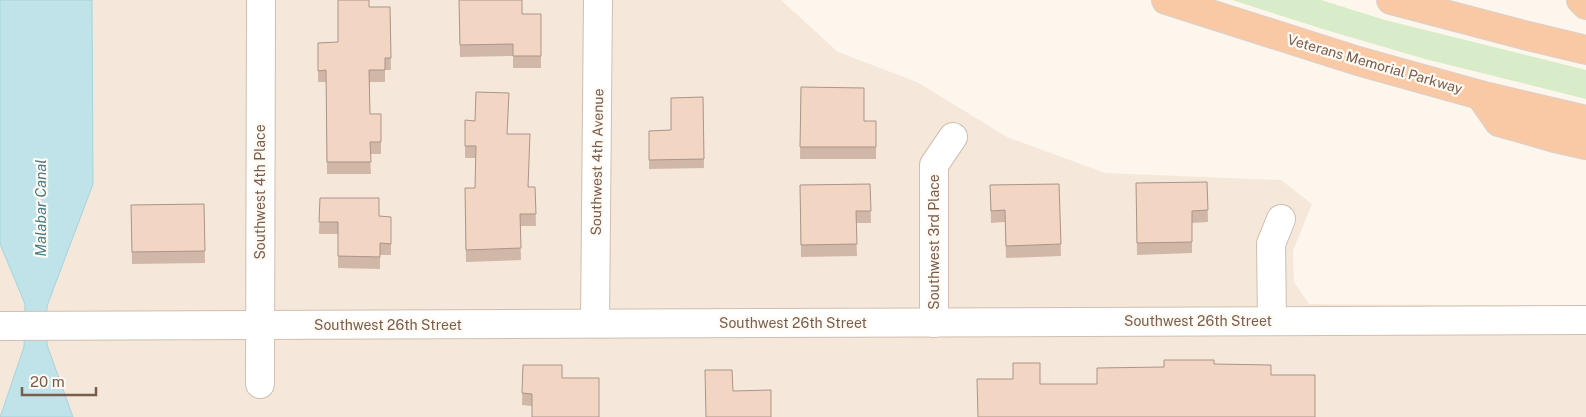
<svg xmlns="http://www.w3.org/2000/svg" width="1586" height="417" font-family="'Public Sans',sans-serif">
<rect width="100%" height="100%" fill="#fdf6ec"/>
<g fill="#f5e8da">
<path d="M92,0H781L838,52L917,82L1007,137L1105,173L1281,180L1312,204L1293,251L1294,282L1309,304L1586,306V417H73L47,345V306L93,184Z"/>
<path d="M0,244L25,304L24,347L0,414Z"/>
</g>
<path fill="#d8ecc9" d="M1232,0H1321L1385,20L1586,70V99L1425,59L1326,30Z"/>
<path fill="#bfe3e8" stroke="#a5d3da" d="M0,0H92L93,184L47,306V345L73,417H0L24,347L25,304L0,244Z"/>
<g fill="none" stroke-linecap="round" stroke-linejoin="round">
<defs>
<g id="minor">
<path d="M1272,321L1271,244L1281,219"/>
<path d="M595,323L598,0"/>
<path d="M934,323V165L953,137"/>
<path d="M0,326L1586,320"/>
<path d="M260,384L261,0"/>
</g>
<g id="trunk">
<path d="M1166,0L1358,61L1480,95L1586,120"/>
<path d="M1391,0L1524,35L1586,50"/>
<path d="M1581,0L1586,5"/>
<path d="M1480,95L1499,122L1555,138L1586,145"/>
</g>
</defs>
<use href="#minor" stroke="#d1beb0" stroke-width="30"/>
<use href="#trunk" stroke="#dad1cd" stroke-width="30"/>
<use href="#minor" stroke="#fff" stroke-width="28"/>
<use href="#trunk" stroke="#f9c8a4" stroke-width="28"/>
</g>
<g fill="#d1b7a8">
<path d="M459,0L522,14H541V68H513V56L460,57Z"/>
<path d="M369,7H390L391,70H385V82H370V114L381,142V154H370L371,174H327L326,82H318V43L338,42Z"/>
<path d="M801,87L864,121H876V159H800Z"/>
<path d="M703,97L704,168L649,169V131L671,130Z"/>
<path d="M465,120L508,134L529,187H535L536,226H520L521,260L466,262L465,188H475L476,158H465Z"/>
<path d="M1207,182L1208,222L1192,223V253L1137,255L1136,183Z"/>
<path d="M870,184L871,223H856L857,256L801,257L800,185Z"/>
<path d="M1059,184L1061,256L1006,258L1005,222L991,223L990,185Z"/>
<path d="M320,198L379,216L391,217V255H380V269L338,268V234H319Z"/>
<path d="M204,204L205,263L132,264L131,205Z"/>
<path d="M523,365H562L532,406L522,405Z"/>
</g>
<g fill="#f3d5c3" stroke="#aa9588">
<path d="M338,0H369V7H390L391,58H385V70H369L370,114H381V142H370L371,162H327L326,70L318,71V43L338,42Z"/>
<path d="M459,0H522V14H541V56H513V44L460,45Z"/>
<path d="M801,87L864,88V121H876V147H800Z"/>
<path d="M476,92L509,93L507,134H530L528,187H535L536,214H520L521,248L466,250L465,188H475L476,146H465V120L475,121Z"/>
<path d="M703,97L704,159L649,160V131L671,130V98Z"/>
<path d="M1207,182L1208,210L1192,211V242L1137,243L1136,183Z"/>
<path d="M870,184L871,211H856L857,244L801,245L800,185Z"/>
<path d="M1059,184L1061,244L1006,246L1005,210L991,211L990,185Z"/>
<path d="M320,198H379V216L391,217V244L380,243V257L338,256V222H319Z"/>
<path d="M204,204L205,251L132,252L131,205Z"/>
<path d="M1164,360H1214V364L1271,365V375H1315V417H978L977,379H1013V363H1040V384H1097V368L1164,367Z"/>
<path d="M523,365H562V378H599V417H532V394L522,393Z"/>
<path d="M705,370H732L733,391L771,390V417H706Z"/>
</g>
<g text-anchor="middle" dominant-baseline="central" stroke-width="4.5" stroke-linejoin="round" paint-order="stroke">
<g font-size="14" fill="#7a5c4d" stroke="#fffaf3">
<text transform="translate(1375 64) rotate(16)">Veterans Memorial Parkway</text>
<text transform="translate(597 162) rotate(-89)">Southwest 4th Avenue</text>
<text transform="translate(260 192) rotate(-90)">Southwest 4th Place</text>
<text transform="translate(934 242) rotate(-90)">Southwest 3rd Place</text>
<text x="1198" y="321">Southwest 26th Street</text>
<text x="793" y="323">Southwest 26th Street</text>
<text x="388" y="325">Southwest 26th Street</text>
</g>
<g font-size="15" font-style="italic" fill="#437c86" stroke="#fffaf3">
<text transform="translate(40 208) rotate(-90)">Malabar Canal</text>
</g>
</g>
<path d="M22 387v8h74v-8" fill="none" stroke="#7a5c4d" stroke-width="2.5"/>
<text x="30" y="387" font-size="15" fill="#7a5c4d" stroke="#fffaf3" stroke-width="4" paint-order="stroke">20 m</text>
</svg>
